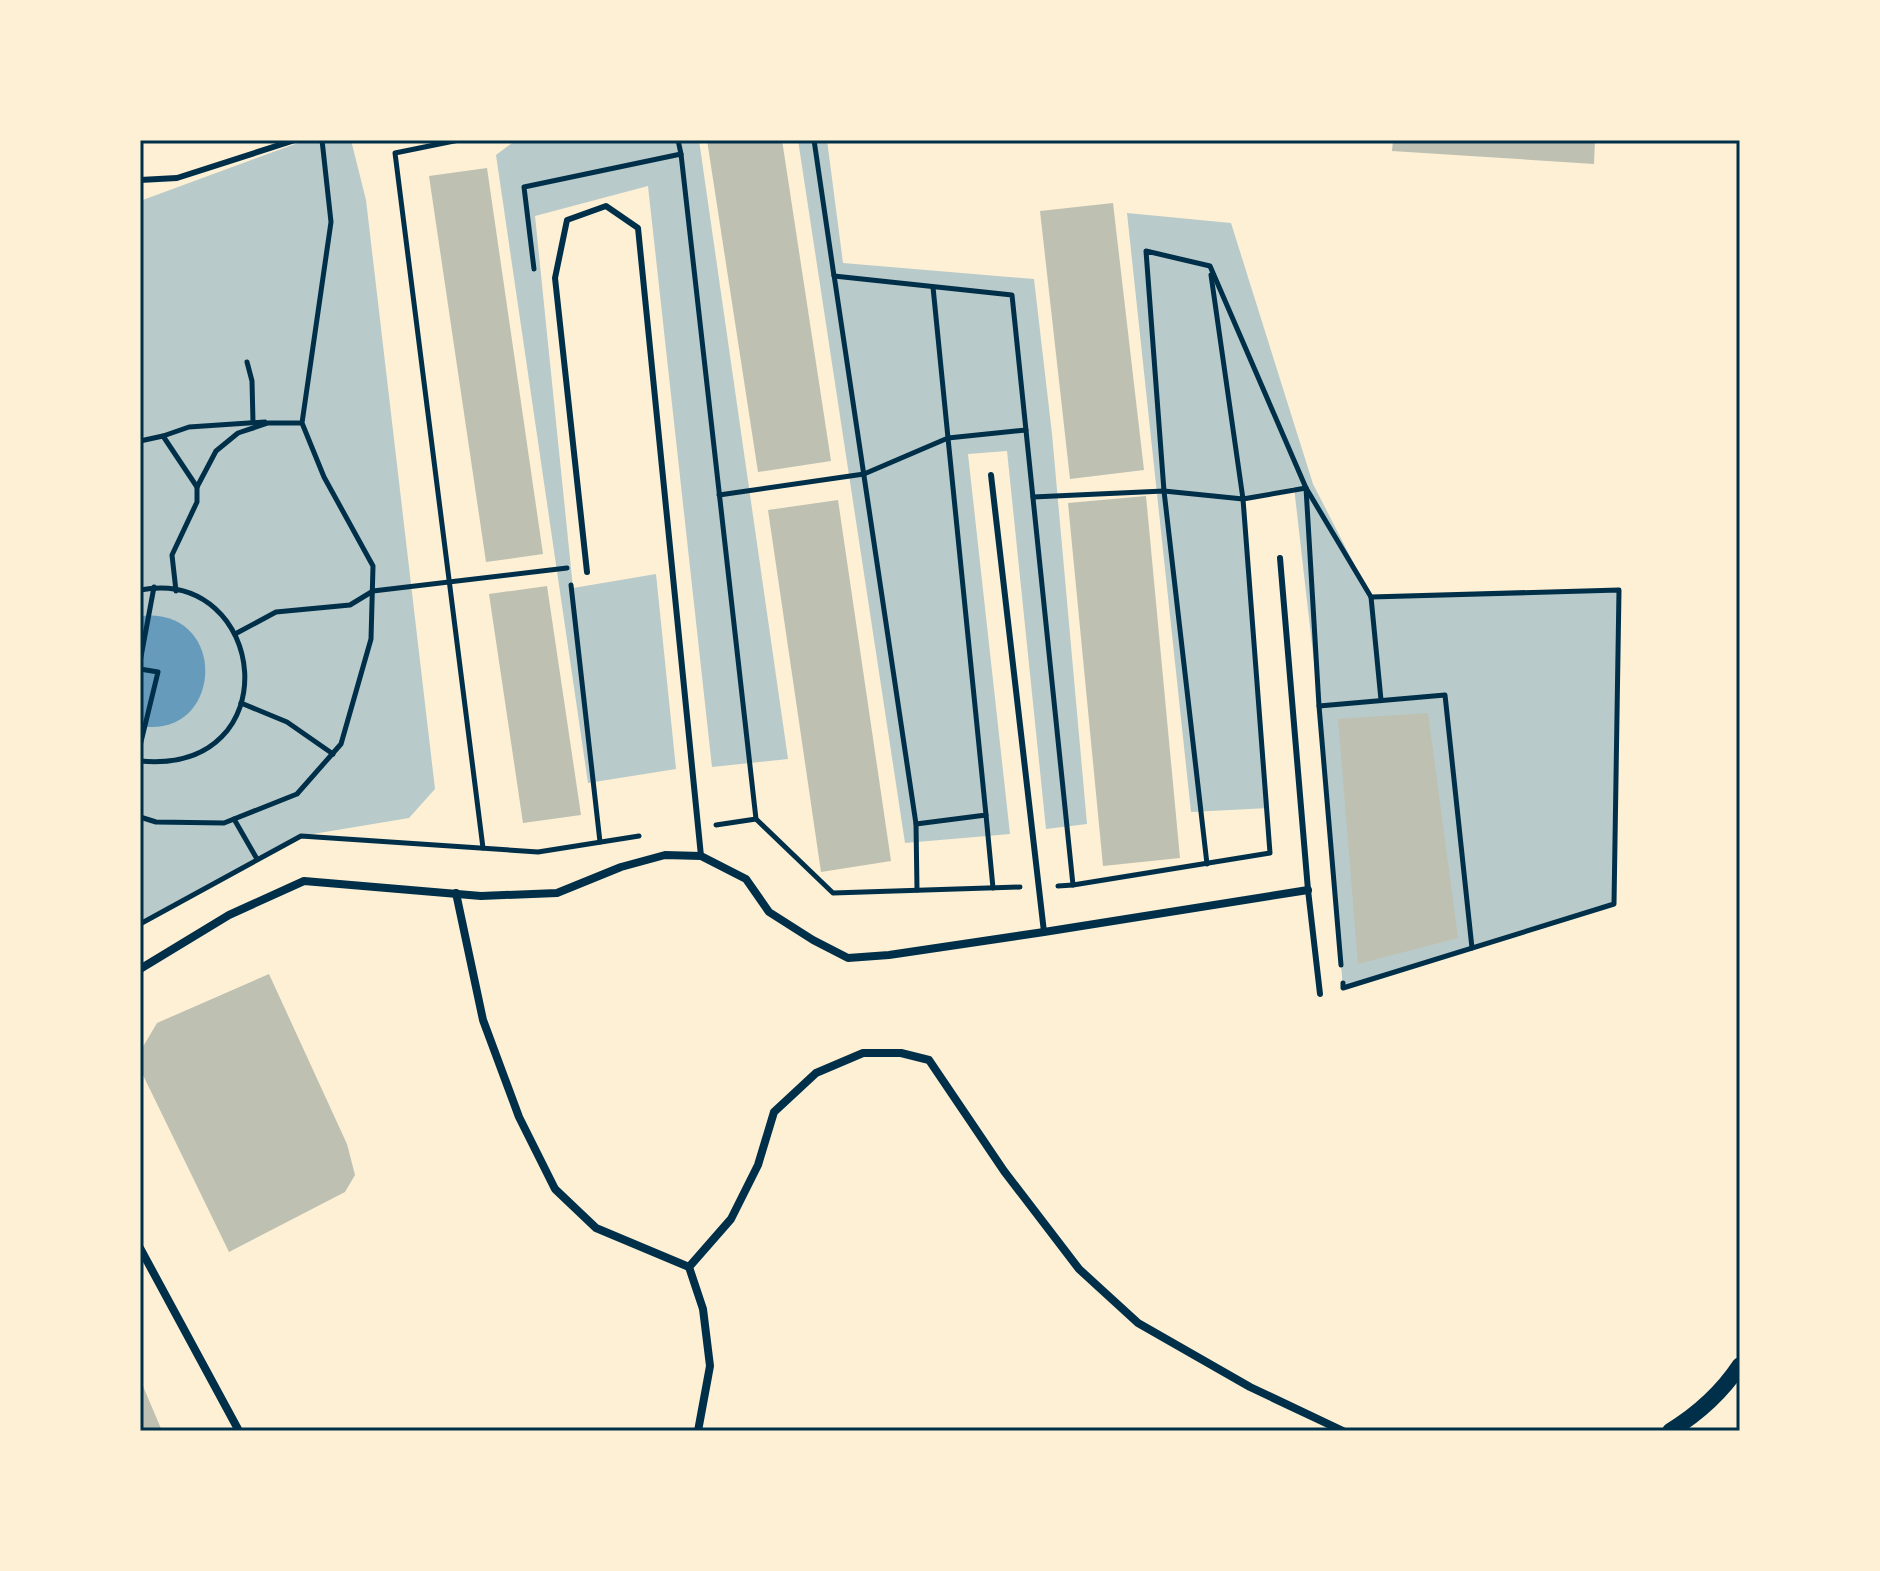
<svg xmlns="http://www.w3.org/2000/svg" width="1880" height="1571" font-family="'Open Sans',sans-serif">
<rect width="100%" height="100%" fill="#fdf0d5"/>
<g fill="#b9caca">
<path d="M306,140H351L366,200L435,789L409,818L301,836L140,921V201Z"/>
<path d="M516,140H699L788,759L712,767L648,186L535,216L573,588L656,574L676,769L588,783L496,155Z"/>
<path d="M798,140H827L843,263L1034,279L1052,434L1087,824L1046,829L1007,451L968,454L1010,834L905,843Z"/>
<path d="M1127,213L1231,223L1313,484L1371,597L1619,590L1614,904L1343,988L1319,706L1294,487L1243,499L1269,808L1191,812Z"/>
</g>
<path fill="#669bbc" d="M140,616C230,606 224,740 140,726Z"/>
<g fill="#bec0b2">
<path d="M707,140H782L831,461L758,472Z"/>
<path d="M1393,140H1595L1594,164L1392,151Z"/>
<path d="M487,168L543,554L486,562L429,176Z"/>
<path d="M1113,203L1144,470L1070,479L1040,211Z"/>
<path d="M1146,496L1180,858L1103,866L1068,503Z"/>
<path d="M838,500L891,861L821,872L768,510Z"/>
<path d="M547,586L581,815L523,823L489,594Z"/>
<path d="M1428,713L1458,938L1358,964L1338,719Z"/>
<path d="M269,974L347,1144L355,1175L345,1192L229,1252L141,1071V1050L157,1023Z"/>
<path d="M140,1379L162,1431H140Z"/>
</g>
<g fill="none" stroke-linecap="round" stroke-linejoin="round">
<g stroke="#003049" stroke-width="5">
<path d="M459,140L395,153L483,848"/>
<path d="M678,140L681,154"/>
<path d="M814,140L834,276L1012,295L1073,885L1058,886"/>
<path d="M534,269L524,187L681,154L756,819"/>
<path d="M834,275L916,824L986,815L948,438L1026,430"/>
<path d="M247,362L252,381L253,422"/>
<path d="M163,436L189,427L265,422"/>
<path d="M140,441L163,436L197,487"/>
<path d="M1306,488L1319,706L1341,965"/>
<path d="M719,495L864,474L948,438L933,287"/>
<path d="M1033,497L1164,491L1243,499L1211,275"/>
<path d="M571,585L600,842"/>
<path d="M140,590C268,566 291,775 140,761"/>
<path d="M176,591L172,555L197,502V487L216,451L238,433L268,423H301"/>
<path d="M1371,597L1381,700"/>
<path d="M235,634L276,612L350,605L373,591L567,568"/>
<path d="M140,662L154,587"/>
<path d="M140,669L158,672L140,746"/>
<path d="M241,703L287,722L333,754"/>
<path d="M1319,706L1445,695L1472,948"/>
<path d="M986,815L993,888"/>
<path d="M140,817L156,822L224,823L297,794L341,744L371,639L373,566L324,477L302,423L331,222L322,140"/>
<path d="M234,819L257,859"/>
<path d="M916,824L917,890"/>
<path d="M716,825L756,819L833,893L1020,887"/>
<path d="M1207,864L1164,491L1146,251L1210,266L1306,488L1371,597L1619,590L1614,904L1343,988V983"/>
<path d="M1073,885L1270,853L1243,499L1306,488"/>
<path d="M140,924L301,836L538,852L639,836"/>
</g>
<g stroke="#003049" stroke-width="6">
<path d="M140,180L177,178L295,140"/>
<path d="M991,475L1044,932"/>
<path d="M1280,558L1308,890L1320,994"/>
<path d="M587,572L555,278L567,220L606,206L638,228L701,856"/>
</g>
<g stroke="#003049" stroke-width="8">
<path d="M456,893L483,1020L519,1117L555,1189L596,1228L689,1267"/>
<path d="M140,969L229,915L304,881L481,896L557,893L621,867L665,855L701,856L746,879L769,912L813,940L848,958L889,955L1044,932L1308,890"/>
<path d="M140,1248L239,1431"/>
<path d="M698,1431L710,1366L703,1309L689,1267L731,1219L758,1165L774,1112L816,1073L863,1053H901L929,1060L1004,1171L1079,1269L1138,1323L1250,1387L1343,1431"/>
</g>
<path stroke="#003049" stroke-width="16" d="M1670,1431C1698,1414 1722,1392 1740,1365"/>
</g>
<rect width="1880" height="1571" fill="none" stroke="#fdf0d5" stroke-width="284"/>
<rect x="142" y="142" width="1596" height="1287" fill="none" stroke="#003049" stroke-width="3"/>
</svg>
